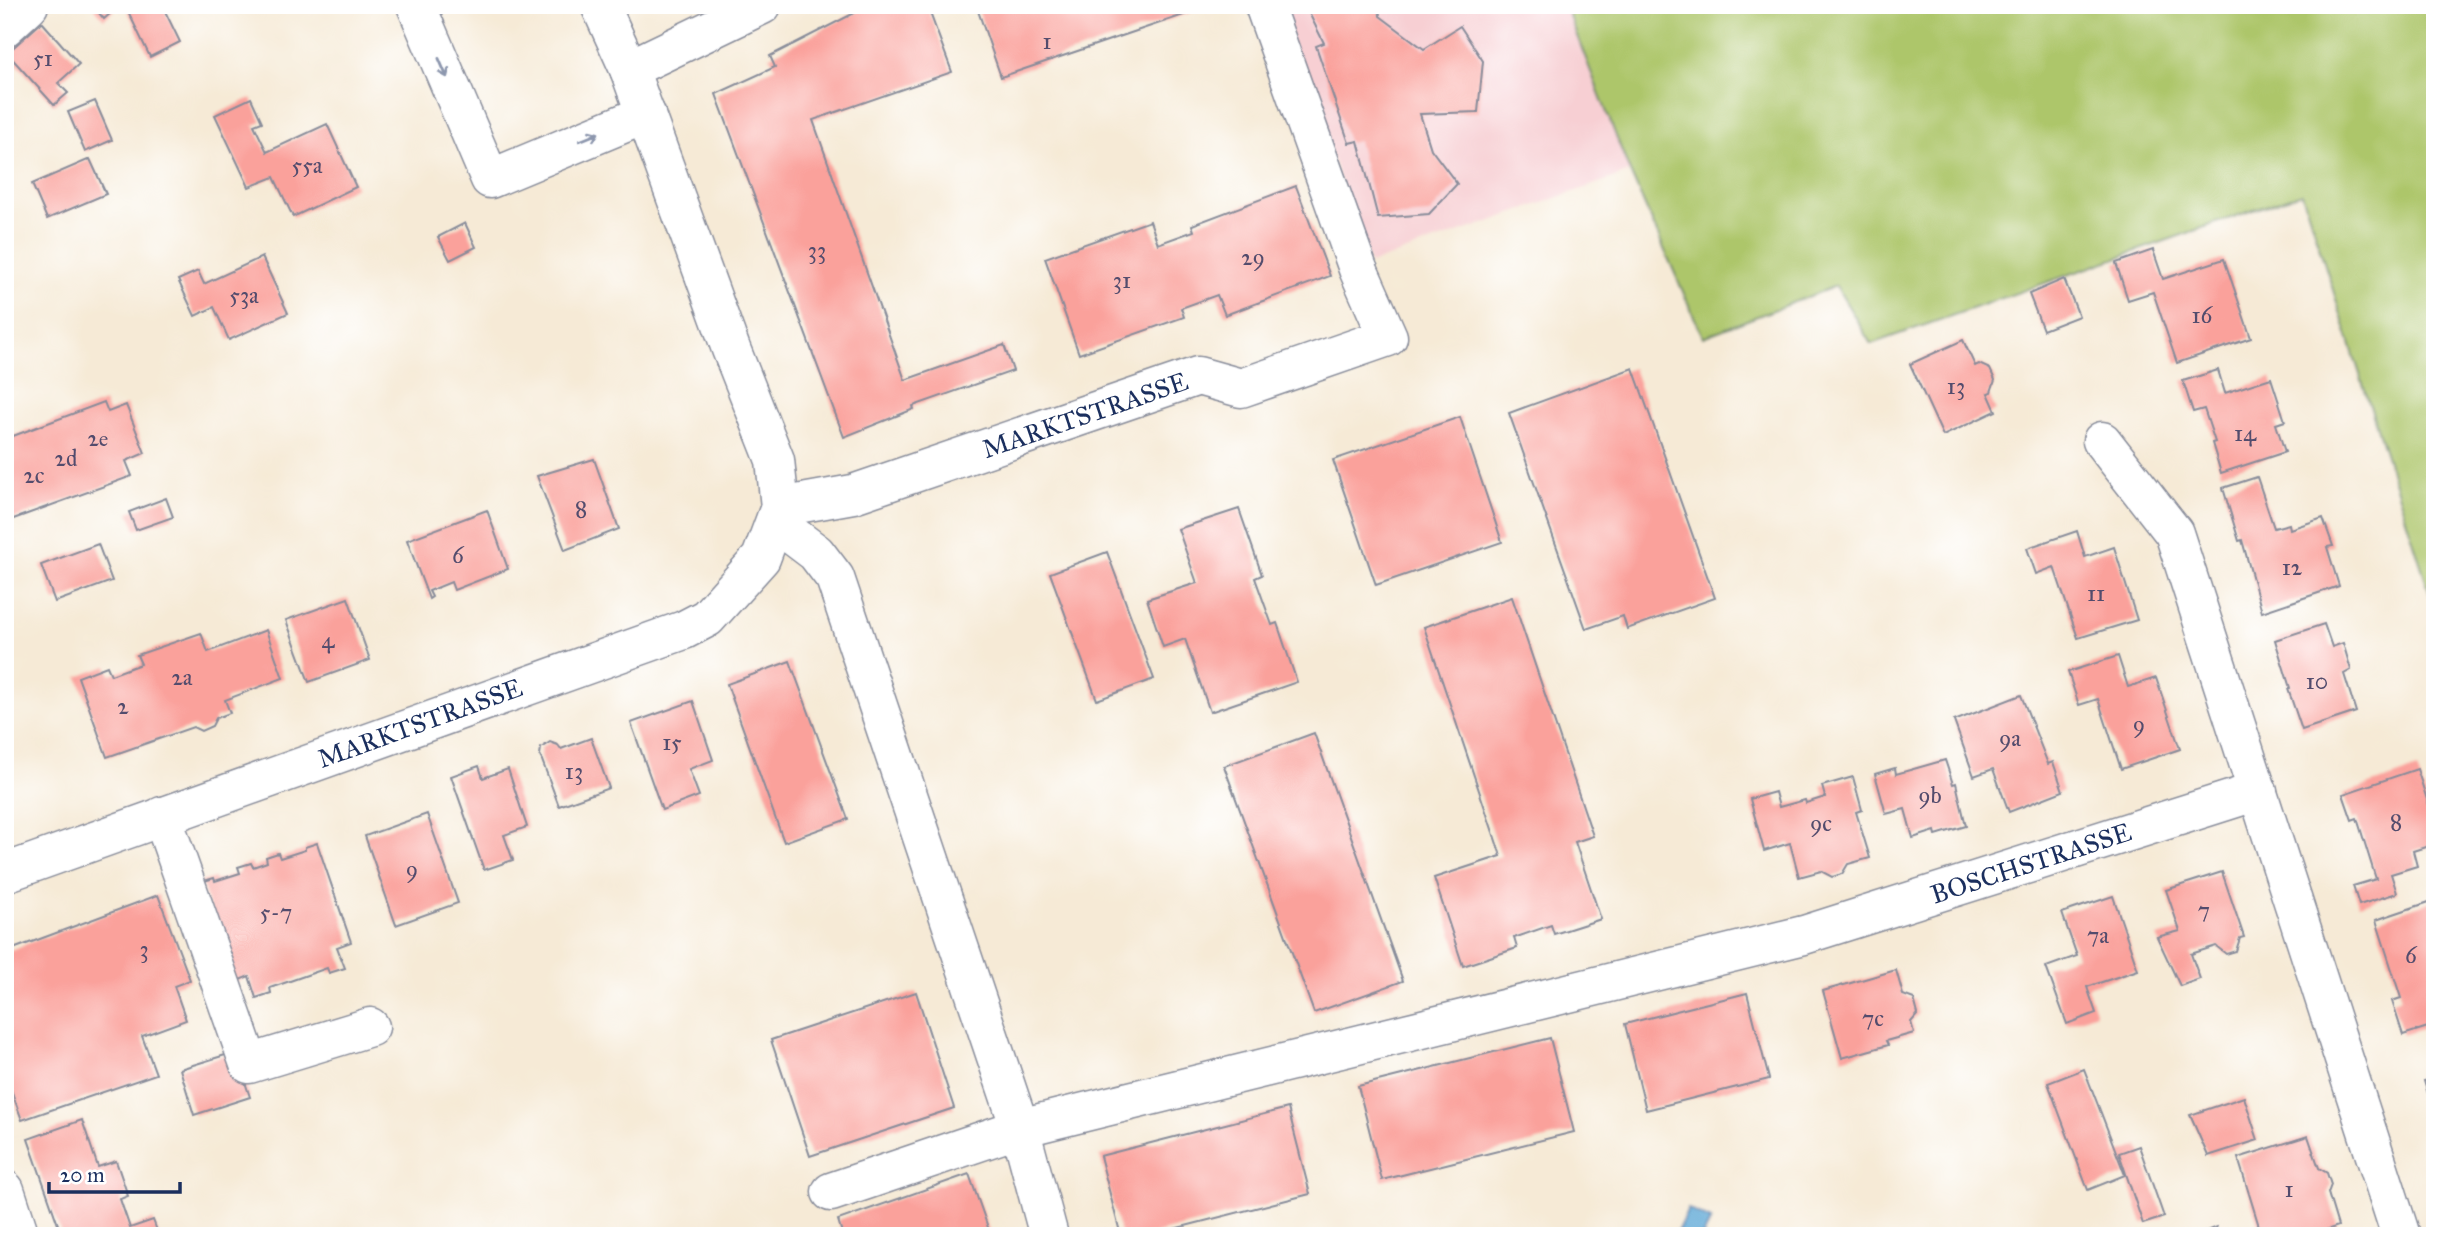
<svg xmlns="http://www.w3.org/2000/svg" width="2440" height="1241" font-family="'IM FELL Great Primer',serif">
<rect width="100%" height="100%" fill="#fff"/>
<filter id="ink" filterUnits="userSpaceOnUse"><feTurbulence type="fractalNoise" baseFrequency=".0143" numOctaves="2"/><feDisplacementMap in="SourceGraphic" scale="14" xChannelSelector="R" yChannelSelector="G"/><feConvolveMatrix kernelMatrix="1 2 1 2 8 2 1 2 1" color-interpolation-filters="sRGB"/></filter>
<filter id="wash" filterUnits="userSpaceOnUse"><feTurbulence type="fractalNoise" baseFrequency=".00686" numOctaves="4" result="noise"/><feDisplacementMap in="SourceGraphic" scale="28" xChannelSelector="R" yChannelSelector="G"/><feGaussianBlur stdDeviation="1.57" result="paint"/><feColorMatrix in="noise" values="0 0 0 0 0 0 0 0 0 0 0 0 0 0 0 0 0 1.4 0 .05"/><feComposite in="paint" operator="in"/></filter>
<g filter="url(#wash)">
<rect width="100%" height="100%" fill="#f6ead6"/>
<path fill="#f7cfd3" d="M1278,5H1564L1630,172L1370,264Z"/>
<path fill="#adc66b" stroke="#647a64" stroke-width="2" d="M1565,5H2435V609L2302,193L1871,344L1836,286L1703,337L1630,172Z"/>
<path fill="#5da7d5" stroke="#3c6b9a" stroke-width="2" d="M1688,1209L1711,1220L1703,1236H1675Z"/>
<g id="blocks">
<g fill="#faa19b">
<path d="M92,5H120L104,19Z"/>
<path d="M125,5H162L180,42L150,57Z"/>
<path d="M870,5H927L952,72L813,120L905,380L1004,345L1013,371L913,406L914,409L844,437L716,94L775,67L770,56Z"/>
<path d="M976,5H1210V6L1001,77Z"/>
<path d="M1305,5H1379L1380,16L1424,49L1460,26L1483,61L1478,112L1420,114L1431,149L1457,184L1429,214L1378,218L1358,141L1349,143L1316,46L1324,43Z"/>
<path d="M42,22L79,64L58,83L68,93L54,105L7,53Z"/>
<path d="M251,98L262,122L254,125L267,152L327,124L356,187L293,217L274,177L249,187L215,115Z"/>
<path d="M95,101L112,140L85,152L68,112Z"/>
<path d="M90,159L106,194L47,219L32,184Z"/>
<path d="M1296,186L1330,276L1225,315L1217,295L1181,308L1184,317L1079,354L1045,258L1150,221L1158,244L1194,231L1192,225Z"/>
<path d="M465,223L476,247L450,260L438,237Z"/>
<path d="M2153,250L2163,279L2224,259L2251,338L2177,363L2153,292L2128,300L2116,263Z"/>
<path d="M262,257L288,313L229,340L214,307L195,316L178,280L198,271L204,284Z"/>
<path d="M2064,279L2079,316L2043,330L2029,294Z"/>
<path d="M1963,340L1975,366L1979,364L1990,369L1995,380L1991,392L1988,393L1996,411L1943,436L1910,364Z"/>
<path d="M1633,368L1715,598L1627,629L1623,616L1586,629L1509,413Z"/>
<path d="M2218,370L2225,393L2271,378L2285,421L2276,424L2285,452L2221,473L2212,443L2215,442L2204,409L2193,412L2183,381Z"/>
<path d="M104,402L108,412L126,405L145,453L126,461L132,476L5,522V439Z"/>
<path d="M1460,417L1502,542L1376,585L1333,460Z"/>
<path d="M594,459L619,529L565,550L537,476Z"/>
<path d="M2257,477L2274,528L2289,524L2290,529L2323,518L2333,546L2327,547L2339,586L2262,612L2242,540L2239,541L2223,488Z"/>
<path d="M166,498L173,517L136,530L129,512Z"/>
<path d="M1239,509L1262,575L1255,578L1272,625L1277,623L1297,682L1210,712L1185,639L1163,647L1147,599L1197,583L1178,529Z"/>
<path d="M487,510L508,569L454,590L451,582L429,591L432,597L429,599L407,540Z"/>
<path d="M2077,531L2085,557L2114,547L2137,620L2078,638L2054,567L2036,574L2027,548Z"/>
<path d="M98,544L112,581L55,602L41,565Z"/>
<path d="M1107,552L1154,679L1097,700L1050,573Z"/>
<path d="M1512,597L1593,836L1575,842L1601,919L1554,934L1551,925L1514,938L1517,948L1463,966L1434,878L1501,856L1424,627Z"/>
<path d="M348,598L370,660L309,682L286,620Z"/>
<path d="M2324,624L2332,647L2343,643L2351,670L2344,674L2356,712L2302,730L2288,689L2290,688L2275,640Z"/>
<path d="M266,630L283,678L225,700L230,713L216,718L212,726L201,731L193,727L107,757L78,677L107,666L111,675L141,664L137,655L201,633L208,652Z"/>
<path d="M2118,656L2128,687L2156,678L2180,749L2121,769L2098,699L2079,705L2068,672Z"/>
<path d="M790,661L848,819L784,842L727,684Z"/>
<path d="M2021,695L2048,764L2053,762L2063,791L2009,812L1993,769L1974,776L1954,721Z"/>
<path d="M693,701L713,760L689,769L699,796L662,810L631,723Z"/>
<path d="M1314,733L1403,981L1314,1013L1224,766Z"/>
<path d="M591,738L609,788L559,806L540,755L541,748L550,742L558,745L561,749Z"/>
<path d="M1945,760L1953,784L1956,783L1966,826L1936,835L1935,831L1913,838L1905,809L1886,814L1875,774L1895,768L1896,774Z"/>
<path d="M479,766L483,778L508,769L527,827L504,835L513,860L484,870L451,776Z"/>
<path d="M2417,769L2435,824V844L2413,851L2417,866L2391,874L2397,893L2359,905L2353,886L2376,879L2357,818L2352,820L2343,794Z"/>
<path d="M1853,777L1862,810L1856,812L1870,858L1848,864L1842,874L1832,877L1821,871L1799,877L1790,843L1764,851L1750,799L1775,792L1779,807L1805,800L1806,803L1825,797L1822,786Z"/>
<path d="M427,814L458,903L396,925L365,836Z"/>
<path d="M317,843L351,942L337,947L345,968L329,973L327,968L270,988L271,993L256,998L249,976L235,982L201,882L214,878L215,881L240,873L238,867L251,863L253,867L267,862L266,857L278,853L280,858L305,850V847Z"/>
<path d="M2222,872L2244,937L2240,938L2236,951L2226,954L2216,946L2191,954L2200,979L2180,986L2157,937L2180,931L2166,890Z"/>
<path d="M158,895L190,980L174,986L186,1020L142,1036L156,1074L22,1120L5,1073V952Z"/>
<path d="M2113,896L2138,970L2087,987L2096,1013L2067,1024L2046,967L2077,956L2062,913Z"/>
<path d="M2435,900V995L2430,996L2435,1009V1035L2431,1026L2403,1035L2392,1001L2401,998L2376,920Z"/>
<path d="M1896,970L1903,995L1914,999L1918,1014L1911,1022L1914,1033L1886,1041L1888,1045L1842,1058L1823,991Z"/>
<path d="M916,992L954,1108L810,1156L771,1040Z"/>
<path d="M1747,993L1769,1079L1646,1110L1625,1024Z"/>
<path d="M1550,1038L1574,1132L1382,1180L1358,1086Z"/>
<path d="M235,1052L250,1097L194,1115L180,1069Z"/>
<path d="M2084,1069L2125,1175L2088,1190L2048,1083Z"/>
<path d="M2435,1078V1113H2434L2424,1081Z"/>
<path d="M2244,1097L2258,1140L2208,1156L2190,1115Z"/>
<path d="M1288,1108L1310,1194L1146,1236H1121L1100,1156Z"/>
<path d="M82,1120L98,1167L116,1161L128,1196L120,1199L130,1228L153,1220L159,1236H62L28,1139Z"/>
<path d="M2308,1136L2319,1168L2327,1173L2331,1185L2328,1193L2338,1226L2309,1236H2262L2238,1158Z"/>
<path d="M2139,1146L2164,1217L2143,1224L2119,1153Z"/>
<path d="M969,1174L991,1236H843L838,1220Z"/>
<path d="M2216,1227L2220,1236H2195Z"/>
</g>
</g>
</g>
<g filter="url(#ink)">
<use href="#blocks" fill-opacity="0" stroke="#888c9a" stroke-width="2"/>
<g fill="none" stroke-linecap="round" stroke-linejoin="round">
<defs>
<g id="minor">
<path d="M416,5L490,179L646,114"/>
<path d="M5,27L29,5"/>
<path d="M629,69L762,5"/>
<path d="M2102,441L2174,533L2401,1236"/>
<path d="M780,507L853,494L1198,376L1241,388L1388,337L1358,269L1264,5"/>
<path d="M775,522L816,553L835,578L1020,1128L1049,1236"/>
<path d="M162,816L249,1064L370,1027"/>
<path d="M5,873L684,630L707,618L761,558L780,507L775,460L731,349L629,69L600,5"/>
<path d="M5,1190L20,1236"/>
<path d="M831,1192L1020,1128L1804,935L2258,791"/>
</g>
</defs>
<use href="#minor" stroke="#888c9a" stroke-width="41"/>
<use href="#minor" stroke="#fff" stroke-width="38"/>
</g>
<defs><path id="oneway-shaft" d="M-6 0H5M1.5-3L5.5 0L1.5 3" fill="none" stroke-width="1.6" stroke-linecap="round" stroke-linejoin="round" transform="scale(1.75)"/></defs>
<g stroke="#8d97ae">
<use href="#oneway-shaft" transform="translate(443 68) rotate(67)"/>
<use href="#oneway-shaft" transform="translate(589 137) rotate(-22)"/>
</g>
</g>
<g text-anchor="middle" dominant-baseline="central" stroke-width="5" stroke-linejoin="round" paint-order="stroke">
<g font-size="23" fill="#534c6d">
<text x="1047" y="41">1</text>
<text x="43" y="58">51</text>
<text x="307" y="165">55a</text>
<text x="817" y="250">33</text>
<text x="1253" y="257">29</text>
<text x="1122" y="280">31</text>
<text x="244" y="295">53a</text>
<text x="2202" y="315">16</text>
<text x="1956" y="386">13</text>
<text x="2245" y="433">14</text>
<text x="98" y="438">2e</text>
<text x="66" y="458">2d</text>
<text x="34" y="475">2c</text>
<text x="581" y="509">8</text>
<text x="458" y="555">6</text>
<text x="2292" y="567">12</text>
<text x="2096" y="593">11</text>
<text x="328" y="640">4</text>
<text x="182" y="677">2a</text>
<text x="2317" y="681">10</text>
<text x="123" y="706">2</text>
<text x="2139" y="724">9</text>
<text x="2010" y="738">9a</text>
<text x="672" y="742">15</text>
<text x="574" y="771">13</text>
<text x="1930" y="795">9b</text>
<text x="2396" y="822">8</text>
<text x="1821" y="823">9c</text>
<text x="412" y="869">9</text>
<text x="2204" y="910">7</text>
<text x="276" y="912">5-7</text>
<text x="2098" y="935">7a</text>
<text x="144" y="949">3</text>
<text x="2411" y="955">6</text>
<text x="1873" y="1018">7c</text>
<text x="2289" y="1189">1</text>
</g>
<g font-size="26" fill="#1b2f5e" stroke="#fff">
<text transform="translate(1085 415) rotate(-19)">MARKTSTRASSE</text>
<text transform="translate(420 723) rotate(-20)">MARKTSTRASSE</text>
<text transform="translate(2031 863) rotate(-18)">BOSCHSTRASSE</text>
</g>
</g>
<rect width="2440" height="1241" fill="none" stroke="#fff" stroke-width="28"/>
<path d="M49 1182v10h131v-10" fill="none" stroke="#1b2f5e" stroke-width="3.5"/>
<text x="60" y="1182" font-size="21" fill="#1b2f5e" stroke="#ffffff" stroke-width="5" paint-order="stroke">20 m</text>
</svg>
